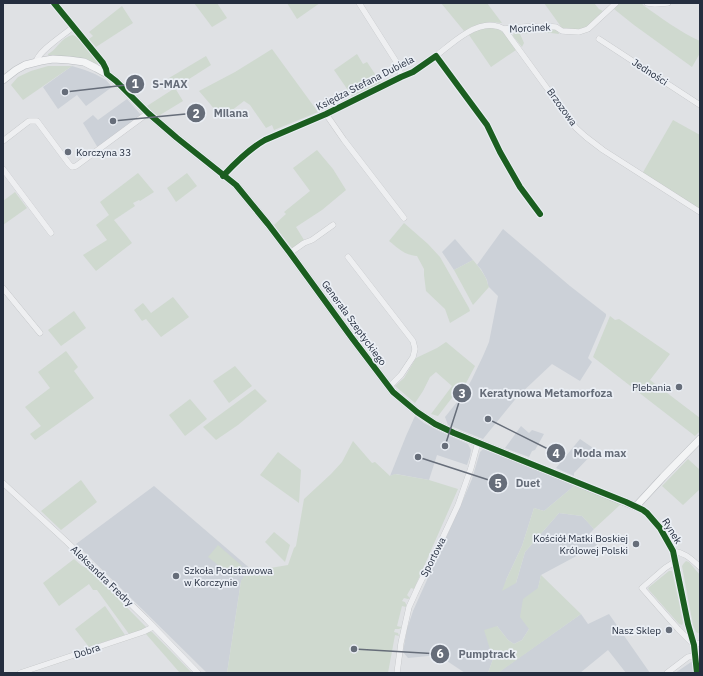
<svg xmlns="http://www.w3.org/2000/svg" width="703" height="676" font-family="'IBM Plex Sans',sans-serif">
<rect width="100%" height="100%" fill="#dfe1e4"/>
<g fill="#ccd1d8">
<path d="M72,66L85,70L95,74L106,80L112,87L86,106L77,95L58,109L43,87Z"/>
<path d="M127,99L141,115L98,148L83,123L93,115L98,120Z"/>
<path d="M503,229L570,286L606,314V316L588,358L592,362L580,381L552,364L518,396L483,439L448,425L445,417L465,392L472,379L483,356L489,342L498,296L488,286L487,280L481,269L477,265Z"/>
<path d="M455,239L473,260L454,270L442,252Z"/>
<path d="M415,416L424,423L439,431L468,444L471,450L470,456L467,465L437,455L429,480L396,474L390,476L406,436Z"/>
<path d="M521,426L529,433L532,430L544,434L535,450L532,451L529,457L505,448Z"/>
<path d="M580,439L596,450L574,473V476L556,468Z"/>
<path d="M483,449L574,486L544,511L534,508L522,546L506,580L516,583L525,552L559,513L582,516L594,529L589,534L597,545L541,575L529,629L522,640L514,644L508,640L497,626L493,659L488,673H465L438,655L408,658L403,652L407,629L413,611L463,500L472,479L480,452Z"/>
<path d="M154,486L253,571L241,581L227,673H207L76,544Z"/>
<path d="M581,614L588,624L609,614L650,673H626L608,650L580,673H498L503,669Z"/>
<path d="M700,656V673H675Z"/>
</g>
<g fill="#cfd9cf">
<path d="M194,3H217L227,18L212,27Z"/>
<path d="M287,3H320L297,19Z"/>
<path d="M441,3H487L502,23L489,22L474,26L464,31Z"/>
<path d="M544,3H594L599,9L603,11C588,27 585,32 562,28Z"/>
<path d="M618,3H642L643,5C661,18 680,32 700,41V53L692,67L634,25L614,9Z"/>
<path d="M122,6L133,23L96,47L89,39L93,36L89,32Z"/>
<path d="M491,27C505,30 508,38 516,50L491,67L469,35L480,29Z"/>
<path d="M551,28L558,31L559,34L543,32L520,34L524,43L522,47L513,36L514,32L517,29Z"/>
<path d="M73,35L77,37L98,62V64C88,63 79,58 70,57C63,56 53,57 48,55V54C57,50 61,37 73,35Z"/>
<path d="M272,49L318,112L274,130L272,125L266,128L250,105L244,101L222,118L199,91L235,72Z"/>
<path d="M357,54L363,64L367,62L381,83L352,96L334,70Z"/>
<path d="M206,56L211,65L175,88L183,101L160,115L161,117L156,116L147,106L175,88L169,78Z"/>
<path d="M48,66H72L23,100L11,85L18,77L31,71Z"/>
<path d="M673,120L700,135V210L642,174Z"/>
<path d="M317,150L333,169L346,190L322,210L296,227L304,240L292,248L274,225L286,214L284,212L310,191L293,168Z"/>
<path d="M138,173L154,192L140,201L139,200L133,203L135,206L114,220L126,235L132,243L96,271L83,255L107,240L96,225L109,215L100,202Z"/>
<path d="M187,173L197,186L176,202L167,188Z"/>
<path d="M15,192L27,208L3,225V201Z"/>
<path d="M404,223L428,244L440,257L469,308L470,311L450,323L445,309L426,291L424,275V269L417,256C404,255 398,248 389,241Z"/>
<path d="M473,260C478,266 484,273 487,281C487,283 488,285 489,287L473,305L454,270Z"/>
<path d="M173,297L189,317L161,337L146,319L142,321L134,310L143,303L151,313Z"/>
<path d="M74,311L86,328L61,346L48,330Z"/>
<path d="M610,316L615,320L619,319L670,354L650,380L700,418V431L695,436L593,357Z"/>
<path d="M446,342L475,366L465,385L461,386L438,416L431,414L452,386L436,372L430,377L423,391L415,403L395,386L404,378L416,358L437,348Z"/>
<path d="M66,351L78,367L74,371L94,398L35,440L30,434L41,426L25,407L50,388L38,372Z"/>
<path d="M235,366L252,386L229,403L213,381Z"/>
<path d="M255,389L267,401L238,425L216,440L203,427Z"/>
<path d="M190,399L207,419L185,436L169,415Z"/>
<path d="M353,441L372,463L375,462L390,476L395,474L429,480L458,489L414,589L411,588L407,595L410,598L408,599L404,598L402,601L405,602L407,606L406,607L402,606L397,626L401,627V628L399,629H395L394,632L398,633L399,636L395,635L388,673H227L241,581L247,571H253L288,565L294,548L296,546L304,499L331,474L342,462Z"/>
<path d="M278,452L301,470L299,503L260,475Z"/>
<path d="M688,459L700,470V489L683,505L662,486Z"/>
<path d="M81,480L97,502L61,530L41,511Z"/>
<path d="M574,486L621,504L594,529L582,516L559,513L525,552L516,583L502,591L506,580L522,546L534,508L544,511Z"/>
<path d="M274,532L290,545L285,562L265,542Z"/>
<path d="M218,545L242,566L233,577L208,557Z"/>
<path d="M74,559L82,566L89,569L146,627L145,629L129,634L97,590H93L89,584L59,606L43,583Z"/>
<path d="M686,561L689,562L700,575V634L696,632L693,625L682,566L684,563Z"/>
<path d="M669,571H672L679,602L683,623L682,625L679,624L649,590L648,588Z"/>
<path d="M541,575L581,614L498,673H488L493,659L484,630L497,626L508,640L514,644L522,640L529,629L520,617L523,599L538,588Z"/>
<path d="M105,606L125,635L89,647L75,629Z"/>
<path d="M148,632H152L192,673H180L146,634Z"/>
</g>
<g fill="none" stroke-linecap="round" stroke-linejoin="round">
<defs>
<g id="minor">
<path d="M54,3L103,63L106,69L107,74"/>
<path d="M359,3L399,66L401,77"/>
<path d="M647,3L655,4L668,3"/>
<path d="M504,29L522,27L541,26L556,27L562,31L579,32L588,29L616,3"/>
<path d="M599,39L700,105"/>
<path d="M436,56C451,44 475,21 496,26C499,26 502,28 504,29L576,128L586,137L603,150L700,212"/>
<path d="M36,62C38,51 64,35 73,27"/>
<path d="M326,114L344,140L404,218"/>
<path d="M3,141L29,121H37L69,164L72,167L76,166L148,113"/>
<path d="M3,169L51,233"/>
<path d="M223,176C236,162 249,149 265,140L326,114L401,77L413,72L436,56L487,125L500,152L520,187L540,214"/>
<path d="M290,253L304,243L312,240L333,225"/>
<path d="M348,257L413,341L415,349L413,357L401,375L389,387"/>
<path d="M3,288L40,333"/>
<path d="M3,483L67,542L146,619L198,673"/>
<path d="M637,507L643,510L647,513L660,528L673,551L688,624L694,645L697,673"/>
<path d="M673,551C686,553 691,559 700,567"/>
<path d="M676,561L665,568L642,588L678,629L693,644"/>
<path d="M694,645L700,643"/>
<path d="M20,673L143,632L153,627"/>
<path d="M397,673L401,643L409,607L419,585L443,537L458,505L471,468L478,442"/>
<path d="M667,673L688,657L695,656"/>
</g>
<path id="major" d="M3,80L16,70L25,65L41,61L53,59L69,60L84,62L96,68L107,74L116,81L148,113L177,138L236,185L268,224L290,253L352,338L393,392L417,412L435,424L454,433L637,507L639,503L663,477L700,439"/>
</defs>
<use href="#minor" stroke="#bdbfc2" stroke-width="6"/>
<use href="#major" stroke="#bbbec2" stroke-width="8"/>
<use href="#minor" stroke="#eeeff1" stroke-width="5.5"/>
<use href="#major" stroke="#f3f4f5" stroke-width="7"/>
<defs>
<g id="cycleway">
<path d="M54,3L103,63L106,69L107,74L116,81L148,113L177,138L236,185L268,224L290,253L352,338L393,392L417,412L435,424L454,433L626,502L643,510L647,513L660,528L673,551L688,624L694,645L697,673"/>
<path d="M223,176C236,162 249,149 265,140L326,114L401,77L413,72L436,56L487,125L500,152L520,187L540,214"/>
</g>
</defs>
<use href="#cycleway" stroke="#ebeff5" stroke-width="8"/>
<use href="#cycleway" stroke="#1b5e20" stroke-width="6"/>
</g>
<g fill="#666d79" stroke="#ebeff5" stroke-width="1.5">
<circle cx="68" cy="152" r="4"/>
<circle cx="679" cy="387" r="4"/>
<circle cx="636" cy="544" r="4"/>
<circle cx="176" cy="576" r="4"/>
<circle cx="669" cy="630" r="4"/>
</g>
<g text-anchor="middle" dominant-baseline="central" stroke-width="3.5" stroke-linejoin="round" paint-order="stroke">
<g font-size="10" fill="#252e3f" stroke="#ebeff5">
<text transform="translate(530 28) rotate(-3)">Morcinek</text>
<text transform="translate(650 72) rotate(33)">Jedności</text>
<text transform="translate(365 83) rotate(-27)">Księdza Stefana Dubiela</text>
<text transform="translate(562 107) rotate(54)">Brzozowa</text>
<text transform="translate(354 323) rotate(54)">Generała Szeptyckiego</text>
<text transform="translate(672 531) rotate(58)">Rynek</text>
<text transform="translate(433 557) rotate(-63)">Sportowa</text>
<text transform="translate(102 576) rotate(44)">Aleksandra Fredry</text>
<text transform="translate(87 651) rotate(-18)">Dobra</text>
</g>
<g font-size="10" fill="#252e3f" stroke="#ebeff5" text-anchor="end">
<text x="76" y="152" text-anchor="start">Korczyna 33</text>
<text x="671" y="387">Plebania</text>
<text x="628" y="538">Kościół Matki Boskiej<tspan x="628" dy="12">Królowej Polski</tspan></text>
<text x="184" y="570" text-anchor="start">Szkoła Podstawowa<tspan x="184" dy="12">w Korczynie</tspan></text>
<text x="661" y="630">Nasz Sklep</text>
</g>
</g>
<path fill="none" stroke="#666d79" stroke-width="1.5" d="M65 92L135 84M113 121L196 113M445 446L462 393M488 419L556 453M418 457L498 483M354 649L440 654"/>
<g fill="#666d79" stroke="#ebeff5" stroke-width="1.5">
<circle cx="65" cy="92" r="4"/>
<circle cx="113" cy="121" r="4"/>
<circle cx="445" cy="446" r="4"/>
<circle cx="488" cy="419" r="4"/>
<circle cx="418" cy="457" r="4"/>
<circle cx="354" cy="649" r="4"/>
<circle cx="135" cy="84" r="10"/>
<circle cx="196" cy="113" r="10"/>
<circle cx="462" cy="393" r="10"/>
<circle cx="556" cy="453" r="10"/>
<circle cx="498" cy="483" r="10"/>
<circle cx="440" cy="654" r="10"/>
</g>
<g font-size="12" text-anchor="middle" font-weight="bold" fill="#fff">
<text x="135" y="88">1</text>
<text x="196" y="118">2</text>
<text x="462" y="398">3</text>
<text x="556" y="458">4</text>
<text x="498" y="488">5</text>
<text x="440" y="658">6</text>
</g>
<g font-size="11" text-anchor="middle" font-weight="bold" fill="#666d79" stroke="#ebeff5" stroke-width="3.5" stroke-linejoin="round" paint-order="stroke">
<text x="170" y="88">S-MAX</text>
<text x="231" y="117">Milana</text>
<text x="546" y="397">Keratynowa Metamorfoza</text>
<text x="600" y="457">Moda max</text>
<text x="528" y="487">Duet</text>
<text x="487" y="658">Pumptrack</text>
</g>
<rect width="703" height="676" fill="none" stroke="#252e3f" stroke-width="8"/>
</svg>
